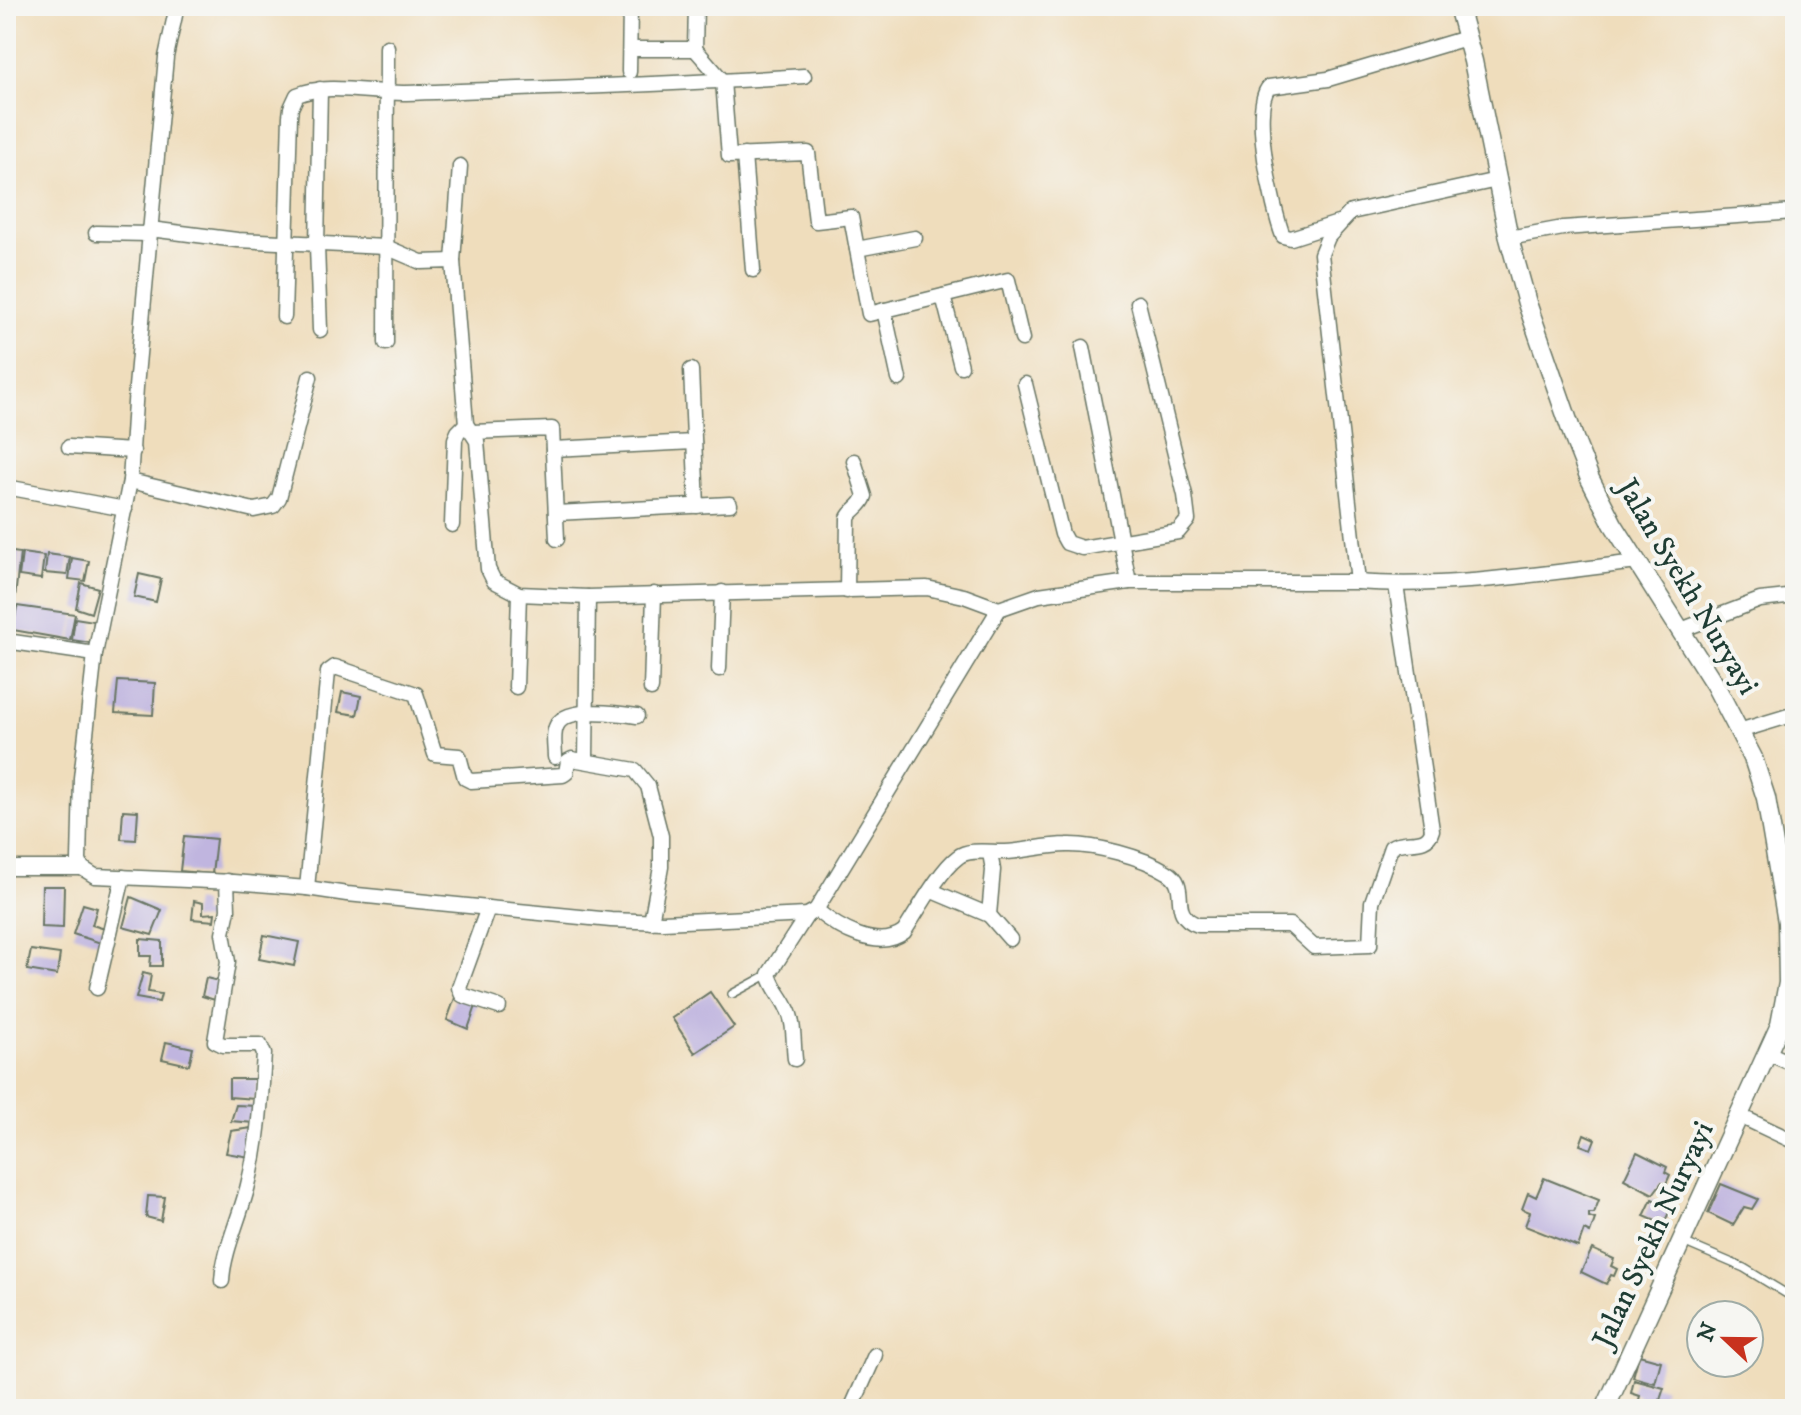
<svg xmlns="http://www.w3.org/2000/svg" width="1801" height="1415" font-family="'IM FELL DW Pica',serif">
<rect width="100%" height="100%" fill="#f6f6f2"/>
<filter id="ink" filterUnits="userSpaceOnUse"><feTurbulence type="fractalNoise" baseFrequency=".0125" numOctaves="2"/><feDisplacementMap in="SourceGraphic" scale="16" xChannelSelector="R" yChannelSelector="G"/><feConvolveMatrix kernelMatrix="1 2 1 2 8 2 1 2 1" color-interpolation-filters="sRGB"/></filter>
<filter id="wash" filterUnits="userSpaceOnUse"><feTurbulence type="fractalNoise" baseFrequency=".006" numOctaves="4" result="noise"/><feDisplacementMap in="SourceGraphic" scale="32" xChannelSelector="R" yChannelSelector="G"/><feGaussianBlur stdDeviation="1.8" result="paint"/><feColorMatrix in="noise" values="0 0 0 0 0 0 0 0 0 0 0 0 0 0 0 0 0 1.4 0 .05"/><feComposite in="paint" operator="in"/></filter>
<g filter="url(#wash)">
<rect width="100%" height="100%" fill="#efddbc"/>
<g id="blocks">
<g fill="#c0b5df">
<path d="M6,551L20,553L12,625H6Z"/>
<path d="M22,553L44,556L41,579L19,576Z"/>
<path d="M47,554L70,557L67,575L45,573Z"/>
<path d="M72,558L89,561L85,581L69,579Z"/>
<path d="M139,574L161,579L156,602L134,597Z"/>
<path d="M81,583L98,588L91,613L76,608Z"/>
<path d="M17,606L75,614L70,640L13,630Z"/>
<path d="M75,618L94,621L91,643L72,640Z"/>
<path d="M118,681L155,683L153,715L115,713Z"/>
<path d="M342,692L361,696L357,715L338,712Z"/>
<path d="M123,810L138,811L136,840L121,839Z"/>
<path d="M184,836L216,839L212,874L180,871Z"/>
<path d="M6,840L11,841V858H6Z"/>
<path d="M42,886H64L63,928L41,927Z"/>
<path d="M131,897L162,910L152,935L123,927Z"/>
<path d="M194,901L203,903V914L215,913L214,921L192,919Z"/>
<path d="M83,904L97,908L92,925L105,929L101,943L73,934Z"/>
<path d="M264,935L299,942L294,966L259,959Z"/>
<path d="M140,939L162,941V966H150L151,956H140Z"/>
<path d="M31,950L60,954L57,975L27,970Z"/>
<path d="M143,973L151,975L148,992L161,994L159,1002L136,998Z"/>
<path d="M206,978L223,982L218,1001L202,996Z"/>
<path d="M710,992L734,1027L695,1053L672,1018Z"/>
<path d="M456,995L477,1003L468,1029L447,1020Z"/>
<path d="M166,1042L193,1048L189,1065L162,1059Z"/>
<path d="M229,1079H258L255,1099L229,1097Z"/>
<path d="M236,1105L257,1106L254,1123L231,1121Z"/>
<path d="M252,1128L250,1157L226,1153L231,1131Z"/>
<path d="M1584,1134L1595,1139L1591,1149L1580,1145Z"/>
<path d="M1637,1152L1667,1167L1665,1172L1670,1175L1666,1184L1662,1182L1653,1194L1624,1179Z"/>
<path d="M1544,1178L1599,1200L1594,1213H1589V1217L1595,1219L1590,1233L1584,1230L1578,1247L1525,1226L1530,1212L1522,1209L1528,1193L1536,1197Z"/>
<path d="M1721,1184L1758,1199L1752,1209L1744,1207L1733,1225L1708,1213Z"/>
<path d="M148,1196L165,1197L161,1221L146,1217Z"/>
<path d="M1652,1199L1671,1208L1665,1221L1660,1218L1658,1222L1644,1216Z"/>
<path d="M1592,1249L1614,1259L1611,1266L1617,1269L1614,1276L1611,1275L1606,1284L1581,1272Z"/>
<path d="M1639,1355L1661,1361L1655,1383L1633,1377Z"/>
<path d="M1634,1380L1664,1388L1657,1409L1638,1404L1640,1396L1631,1393Z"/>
</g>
</g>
</g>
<g filter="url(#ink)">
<use href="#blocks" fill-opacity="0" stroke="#687564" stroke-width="2"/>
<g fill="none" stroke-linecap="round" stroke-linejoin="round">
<defs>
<g id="lane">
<path d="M732,994L769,974"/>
<path d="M1683,1242L1744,1268L1795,1299"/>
<path d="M1795,1378V1377"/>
</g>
<g id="street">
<path d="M177,6L166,57L136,387L130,481L95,654L81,778L79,861L82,868L95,876L233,882L307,888L347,894L611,920L663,922L807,915L816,910L999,609L1039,595L1129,582H1358C1448,589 1547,573 1637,562"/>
<path d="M696,6L695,49L723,81L729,156L808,153L816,221L851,217L869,314L1008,280L1022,339"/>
<path d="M634,49H695"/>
<path d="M629,72L630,6"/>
<path d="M744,155L753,270"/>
<path d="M1338,223L1291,238L1283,236C1273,210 1250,108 1269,87L1328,79L1466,38"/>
<path d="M150,229L237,240L386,247L421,262L453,261L466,424L477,441L488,569L494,581L519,594L588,597L927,588L964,596L999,609"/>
<path d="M96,233L149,234"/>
<path d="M1509,238L1563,228L1795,212"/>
<path d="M857,249L915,238"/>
<path d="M453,261L460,166"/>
<path d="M943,296L961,366"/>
<path d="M884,310L899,379"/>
<path d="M284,317L290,116L291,108L297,95C327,82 374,94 406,93C539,88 671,85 804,76"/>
<path d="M320,330L317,246L320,89"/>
<path d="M386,343L387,47"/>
<path d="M1083,347L1129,582"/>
<path d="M691,370L697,506"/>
<path d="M1025,384L1062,534L1067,543L1082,548L1178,532L1188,520L1185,495L1138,303"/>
<path d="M472,432L552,429L557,539"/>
<path d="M69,447L133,451"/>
<path d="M553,449L694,442"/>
<path d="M130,481L254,510L273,506L279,498L310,377"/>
<path d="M6,487L125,509"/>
<path d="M556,513L730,504"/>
<path d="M452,525L455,439L458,432L466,424"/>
<path d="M1358,582L1321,254L1328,237L1351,212L1497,180"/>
<path d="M847,591L848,518C852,509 862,507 865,496L854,461"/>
<path d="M1681,630L1760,600L1795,596"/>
<path d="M6,641L95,654"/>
<path d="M719,669L722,592"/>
<path d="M516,687L519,594"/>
<path d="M651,689L654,594"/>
<path d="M1739,731L1795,714"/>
<path d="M555,757C555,747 552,734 557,725C567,706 618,713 637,716"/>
<path d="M586,759L588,597"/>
<path d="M6,868H82"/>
<path d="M307,888L328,672L335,667L416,694L435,754L459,756L465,778L471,781L563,775L566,773L568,761L572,759L635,770L648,786L661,836V867L651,922"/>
<path d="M932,891L989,915L1010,939"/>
<path d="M488,908L459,988L462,995L499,1007"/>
<path d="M816,910C838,928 878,952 904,932C917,912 940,870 958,857C969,848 992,853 1006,852C1026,851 1046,845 1067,845C1094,844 1143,857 1167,872C1192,886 1166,914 1198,925H1290L1314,947L1370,945L1372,902L1391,847C1404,838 1427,849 1432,830L1396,585"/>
<path d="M989,915L993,870L990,853"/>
<path d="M97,988L123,877"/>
<path d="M1768,1053L1795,1065"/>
<path d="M795,1059C793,1043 795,1022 787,1008C781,995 773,989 769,974L807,915"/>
<path d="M1740,1116L1795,1142"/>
<path d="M222,1281C223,1252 241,1215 248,1185C259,1142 261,1098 264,1054L260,1045H223L215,1041L228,962L223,933L228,910L227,881"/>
<path d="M851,1409L875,1355"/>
</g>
<path id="secondary" d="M1458,6L1473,61L1509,238L1527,303L1575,441L1590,479L1613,524L1715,685L1753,758L1766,798L1787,922L1788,983L1780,1025L1605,1409"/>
</defs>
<use href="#lane" stroke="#687564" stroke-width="10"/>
<use href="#street" stroke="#687564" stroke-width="17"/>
<use href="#secondary" stroke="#687564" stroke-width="21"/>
<use href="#lane" stroke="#fff" stroke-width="7"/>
<use href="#street" stroke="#fff" stroke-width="14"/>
<use href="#secondary" stroke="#fff" stroke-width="18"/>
</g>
</g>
<g text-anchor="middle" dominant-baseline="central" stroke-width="8" stroke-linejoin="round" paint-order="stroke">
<g font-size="30" fill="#1f3d34" stroke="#f6f6f2">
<text transform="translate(1687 587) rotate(59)">Jalan Syekh Nuryayi</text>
<text transform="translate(1654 1235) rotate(-65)">Jalan Syekh Nuryayi</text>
</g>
</g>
<rect width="1801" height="1415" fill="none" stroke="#f6f6f2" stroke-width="32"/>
<g transform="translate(1725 1339) rotate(292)"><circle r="38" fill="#f6f6f2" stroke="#a0aca6" stroke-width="2"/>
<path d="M0-6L14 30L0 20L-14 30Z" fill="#c8321e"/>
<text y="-12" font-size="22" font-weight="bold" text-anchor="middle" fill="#1f3d34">N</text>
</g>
</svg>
